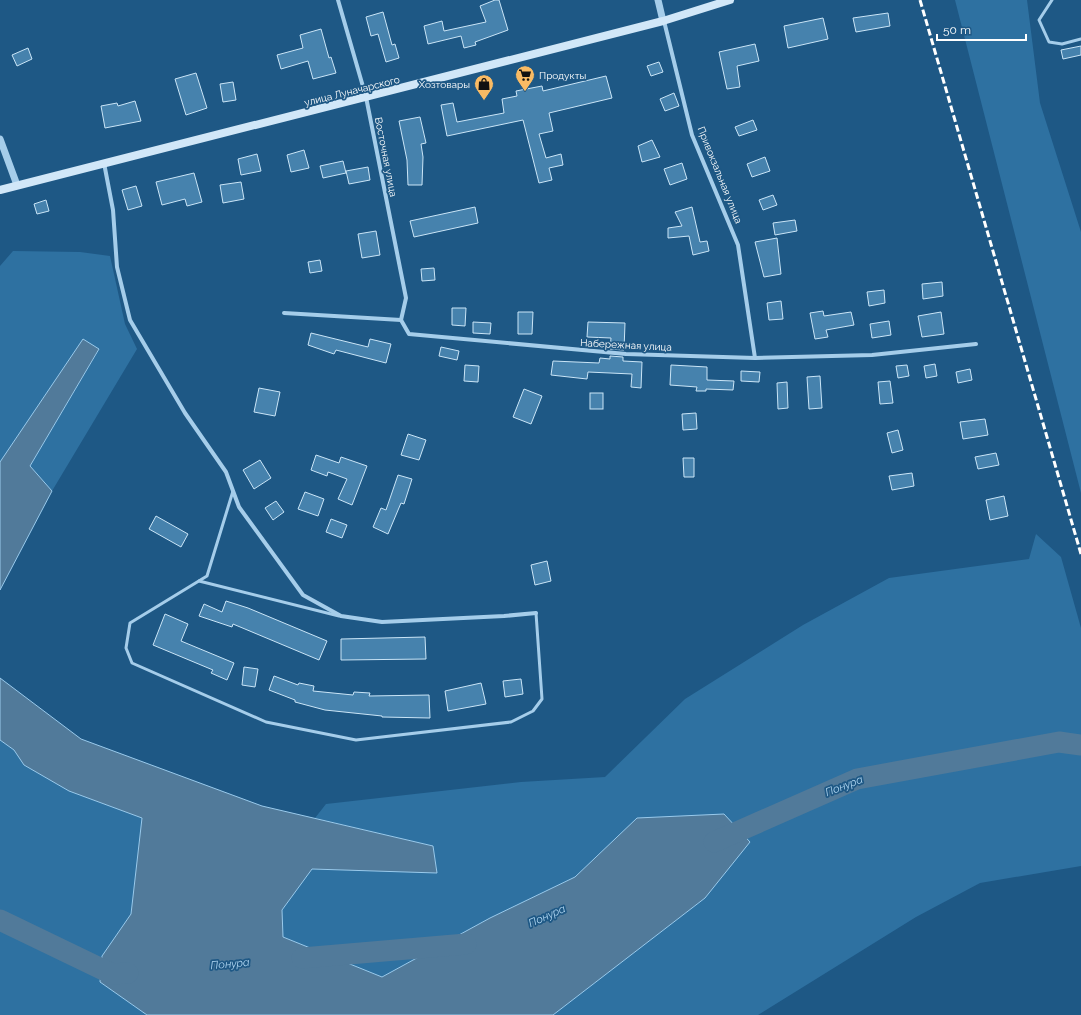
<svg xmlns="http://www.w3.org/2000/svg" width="1081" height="1015" font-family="Raleway,sans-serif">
<rect width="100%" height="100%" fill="#1e5885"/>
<g fill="#2e71a1">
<path d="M955,0H1027L1040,103L1081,232V493Z"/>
<path d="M13,251L80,252L110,256L125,324L137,349L52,491L30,466L99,350L83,339L0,462V266Z"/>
<path d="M1036,534L1061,557L1081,628V866L980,883L916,917L758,1015H553L705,898L605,849L575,877L490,918L382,977L283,937L282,910L311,869L437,872L433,846L315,818L326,804L521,782L605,777L685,699L803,625L889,578L1029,559Z"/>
<path d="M0,740L14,750L24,765L69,791L142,818L131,914L102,956L100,982L147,1015H0Z"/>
</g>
<g fill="#517a9a" stroke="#99caec">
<path d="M83,339L99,349L30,466L52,491L0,590V462Z"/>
<path d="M0,678L81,739L262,806L433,846L437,873L312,869L282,910L283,937L382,977L490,918L575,877L637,818L724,814L750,842L705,898L553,1015H147L100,982L102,956L131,914L142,818L69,791L24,765L14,750L0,740Z"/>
</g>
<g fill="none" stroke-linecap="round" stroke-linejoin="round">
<g stroke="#517a9a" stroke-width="21">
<path d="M714,842L857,779L1059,742L1081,745"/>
<path d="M0,920L112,974L128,973"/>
<path d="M302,958L466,944"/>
</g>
</g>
<g fill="#4682ad" stroke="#cae5f7">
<path d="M495,0H499L508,30L475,42L476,45L464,48L461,36L428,44L424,26L442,21L444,31L486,22L480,6Z"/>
<path d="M383,12L392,45L395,44L399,58L386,62L378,34L371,36L366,17Z"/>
<path d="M888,13L890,26L856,32L853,18Z"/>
<path d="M823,18L828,39L788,48L784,26Z"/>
<path d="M321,29L329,58L331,57L336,73L313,79L308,61L281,69L277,55L303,48L300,35Z"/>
<path d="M755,44L759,61L737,66L740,87L727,89L719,52Z"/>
<path d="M1081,46V55L1063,59L1061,50Z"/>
<path d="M28,48L32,59L17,66L12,55Z"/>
<path d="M659,62L663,72L651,76L647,66Z"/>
<path d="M196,73L207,108L186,115L175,79Z"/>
<path d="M606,76L612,98L549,113L553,131L539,134L546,158L561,154L563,165L549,168L552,180L539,183L523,120L447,136L441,105L453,103L457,122L504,113L502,99L517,96L516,91L542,86L543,91Z"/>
<path d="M233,82L236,100L223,102L220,84Z"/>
<path d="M674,93L679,106L665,111L660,99Z"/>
<path d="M135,101L141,121L105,128L101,106L117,103L118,106Z"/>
<path d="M420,117L426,143L421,144L423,157L422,185H408L407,160L399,121Z"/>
<path d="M753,120L757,130L739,136L735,127Z"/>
<path d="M652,140L660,157L642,162L638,146Z"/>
<path d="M304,150L309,168L291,172L287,155Z"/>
<path d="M257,154L261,171L241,175L238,159Z"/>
<path d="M765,157L770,171L752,177L747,164Z"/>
<path d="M343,161L346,173L323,178L320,166Z"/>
<path d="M682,163L687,179L670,185L664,169Z"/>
<path d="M368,167L370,180L349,184L346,171Z"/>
<path d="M194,173L202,202L187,206L185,199L162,205L156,182Z"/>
<path d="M241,182L244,199L223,203L220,185Z"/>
<path d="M136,186L142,206L128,210L122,190Z"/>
<path d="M773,195L777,205L763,210L759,200Z"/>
<path d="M46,200L49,211L37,214L34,204Z"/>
<path d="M475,207L478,223L414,237L410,221Z"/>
<path d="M692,207L700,242L707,241L709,251L693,255L689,236L668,238V228L682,226L675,212Z"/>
<path d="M795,220L797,231L775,235L773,223Z"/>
<path d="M376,231L380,255L362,258L358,234Z"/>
<path d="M777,238L781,274L764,277L755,242Z"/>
<path d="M320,260L322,271L310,273L308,262Z"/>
<path d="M434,268L435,280L422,281L421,269Z"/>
<path d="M942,282L943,296L923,299L922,284Z"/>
<path d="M884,290L885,303L869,306L867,292Z"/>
<path d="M781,301L783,319L769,320L767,303Z"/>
<path d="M452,308H466L465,326L452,325Z"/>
<path d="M823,311L824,316L851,312L854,325L826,330L828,337L815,339L810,313Z"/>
<path d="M518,312H533L532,334H518Z"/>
<path d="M941,312L944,334L922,337L918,316Z"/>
<path d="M889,321L891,335L872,338L870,324Z"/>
<path d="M473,322L491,323L490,334L473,333Z"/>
<path d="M588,322L625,323L624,350L610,349L611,338L587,337Z"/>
<path d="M311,333L368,347L370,339L391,344L386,363L336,350L334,354L308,345Z"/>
<path d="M441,347L459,351L457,360L439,356Z"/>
<path d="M610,356L623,357V361L642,362L641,388L631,387L632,374L588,372L587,379L551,375L553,361L599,363L600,358L610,359Z"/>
<path d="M935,364L937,376L926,378L924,366Z"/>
<path d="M465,365L479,366L478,382L464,381Z"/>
<path d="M671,365L707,367V380L734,381L733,390L706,389V391H696L697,387L670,385Z"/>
<path d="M907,365L909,376L898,378L896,366Z"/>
<path d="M970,369L972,380L958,383L956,372Z"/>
<path d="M741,371L760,372L759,382L741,381Z"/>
<path d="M820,376L822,408L809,409L807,377Z"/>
<path d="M890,381L893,403L880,404L878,382Z"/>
<path d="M787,382L788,408L778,409L777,383Z"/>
<path d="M259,388L280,392L275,416L254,412Z"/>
<path d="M524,389L542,396L531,424L513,417Z"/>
<rect x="590" y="393" width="13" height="16"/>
<path d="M696,413L697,429L683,430L682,414Z"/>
<path d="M985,419L988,435L963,439L960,422Z"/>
<path d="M898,430L903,450L892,453L887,433Z"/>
<path d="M408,434L426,440L419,460L401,455Z"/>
<path d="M996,453L999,465L978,469L975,457Z"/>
<path d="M316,455L339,463L341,457L367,466L352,505L338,499L347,479L328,472L327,476L311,470Z"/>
<path d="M683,458H694V477H684Z"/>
<path d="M260,460L271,478L254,489L243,470Z"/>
<path d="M912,473L914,486L892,490L889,476Z"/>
<path d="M398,475L412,479L404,504L401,503L388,534L373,527L381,508L386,510Z"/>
<path d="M305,492L324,499L318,516L298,509Z"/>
<path d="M1004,496L1008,516L990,520L986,500Z"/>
<path d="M276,501L284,512L273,520L265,508Z"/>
<path d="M156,516L188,534L181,547L149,529Z"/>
<path d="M331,519L347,525L342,538L326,532Z"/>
<path d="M547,561L551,581L535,585L531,565Z"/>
<path d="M226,601L248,608L327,641L319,660L233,624L232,627L199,616L204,604L222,612Z"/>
<path d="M165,614L188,624L181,641L234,663L227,680L211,673L213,670L153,645Z"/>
<path d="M425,637L426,659L341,660V639Z"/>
<path d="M244,667L258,669L255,687L242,685Z"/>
<path d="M274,676L298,685L299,683L314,686L313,691L353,695L354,692L370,693L369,696L429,695L430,718L382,717V716L325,710L295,702V700L269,690Z"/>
<path d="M521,679L523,694L505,697L503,681Z"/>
<path d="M481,683L486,704L448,711L445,691Z"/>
</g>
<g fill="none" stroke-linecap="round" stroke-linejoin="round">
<g stroke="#a5cdea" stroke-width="3">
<path d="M1052,0L1039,20L1049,42L1062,44L1081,39"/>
<path d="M233,491L207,576L130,623L126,648L132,663L266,722L356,740L511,722L533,711L542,699L536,613"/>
<path d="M199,581L339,616"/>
</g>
<g stroke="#a5cdea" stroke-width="4">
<path d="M338,0L366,97L406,298L401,320"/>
<path d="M664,21L692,135L738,245L755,358"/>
<path d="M104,163L113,210L117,267L130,320L185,413L226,472L239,507L303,595L341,616L382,622L504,616L536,613"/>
<path d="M284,313L401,320L409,334L626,354L755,358L872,355L976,344"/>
</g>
<g stroke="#a5cdea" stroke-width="7">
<path d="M658,0L663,21"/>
<path d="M0,139L17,185"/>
</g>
<path stroke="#d1e7f8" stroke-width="8" d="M0,190L663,21L730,0"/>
<path stroke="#fff" stroke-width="3" stroke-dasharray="7 3" stroke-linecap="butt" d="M920,0L1081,554"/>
</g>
<defs>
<symbol id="supermarket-pin" viewBox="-11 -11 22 30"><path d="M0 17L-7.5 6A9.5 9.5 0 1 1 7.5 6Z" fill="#f9bb64" stroke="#1e5885"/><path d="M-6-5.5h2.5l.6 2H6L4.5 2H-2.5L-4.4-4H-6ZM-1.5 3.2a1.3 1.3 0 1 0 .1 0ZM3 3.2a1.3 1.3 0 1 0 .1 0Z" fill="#111"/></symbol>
<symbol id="shop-pin" viewBox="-11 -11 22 30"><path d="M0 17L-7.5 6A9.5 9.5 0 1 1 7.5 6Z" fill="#f9bb64" stroke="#1e5885"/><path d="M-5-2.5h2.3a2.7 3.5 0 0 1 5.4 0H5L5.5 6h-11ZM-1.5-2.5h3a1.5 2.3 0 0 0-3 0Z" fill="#111"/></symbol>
</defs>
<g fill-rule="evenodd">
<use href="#supermarket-pin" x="514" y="64" width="22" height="30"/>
<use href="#shop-pin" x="473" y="73" width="22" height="30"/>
</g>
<g text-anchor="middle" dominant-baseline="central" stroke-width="3.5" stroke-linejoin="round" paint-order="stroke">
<g font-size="10" fill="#fff" stroke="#1e5885" text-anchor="start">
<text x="539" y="75">Продукты</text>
<text x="470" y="84" text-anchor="end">Хозтовары</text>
</g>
<g font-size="10" fill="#fff" stroke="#1e5885">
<text transform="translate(352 91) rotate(-14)">улица Луначарского</text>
<text transform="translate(386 157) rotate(79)">Восточная улица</text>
<text transform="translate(720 175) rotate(68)">Привокзальная улица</text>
<text transform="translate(626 345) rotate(3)">Набережная улица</text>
</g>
<g font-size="11" font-style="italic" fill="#b1d7f2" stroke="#1e5885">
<text transform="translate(844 786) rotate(-21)">Понура</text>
<text transform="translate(547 916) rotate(-24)">Понура</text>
<text transform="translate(230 964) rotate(-5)">Понура</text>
</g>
</g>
<path d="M937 34v6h89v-6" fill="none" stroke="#ffffff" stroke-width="2"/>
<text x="943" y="34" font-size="12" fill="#ffffff" stroke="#1e5885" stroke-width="3" paint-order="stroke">50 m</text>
</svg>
